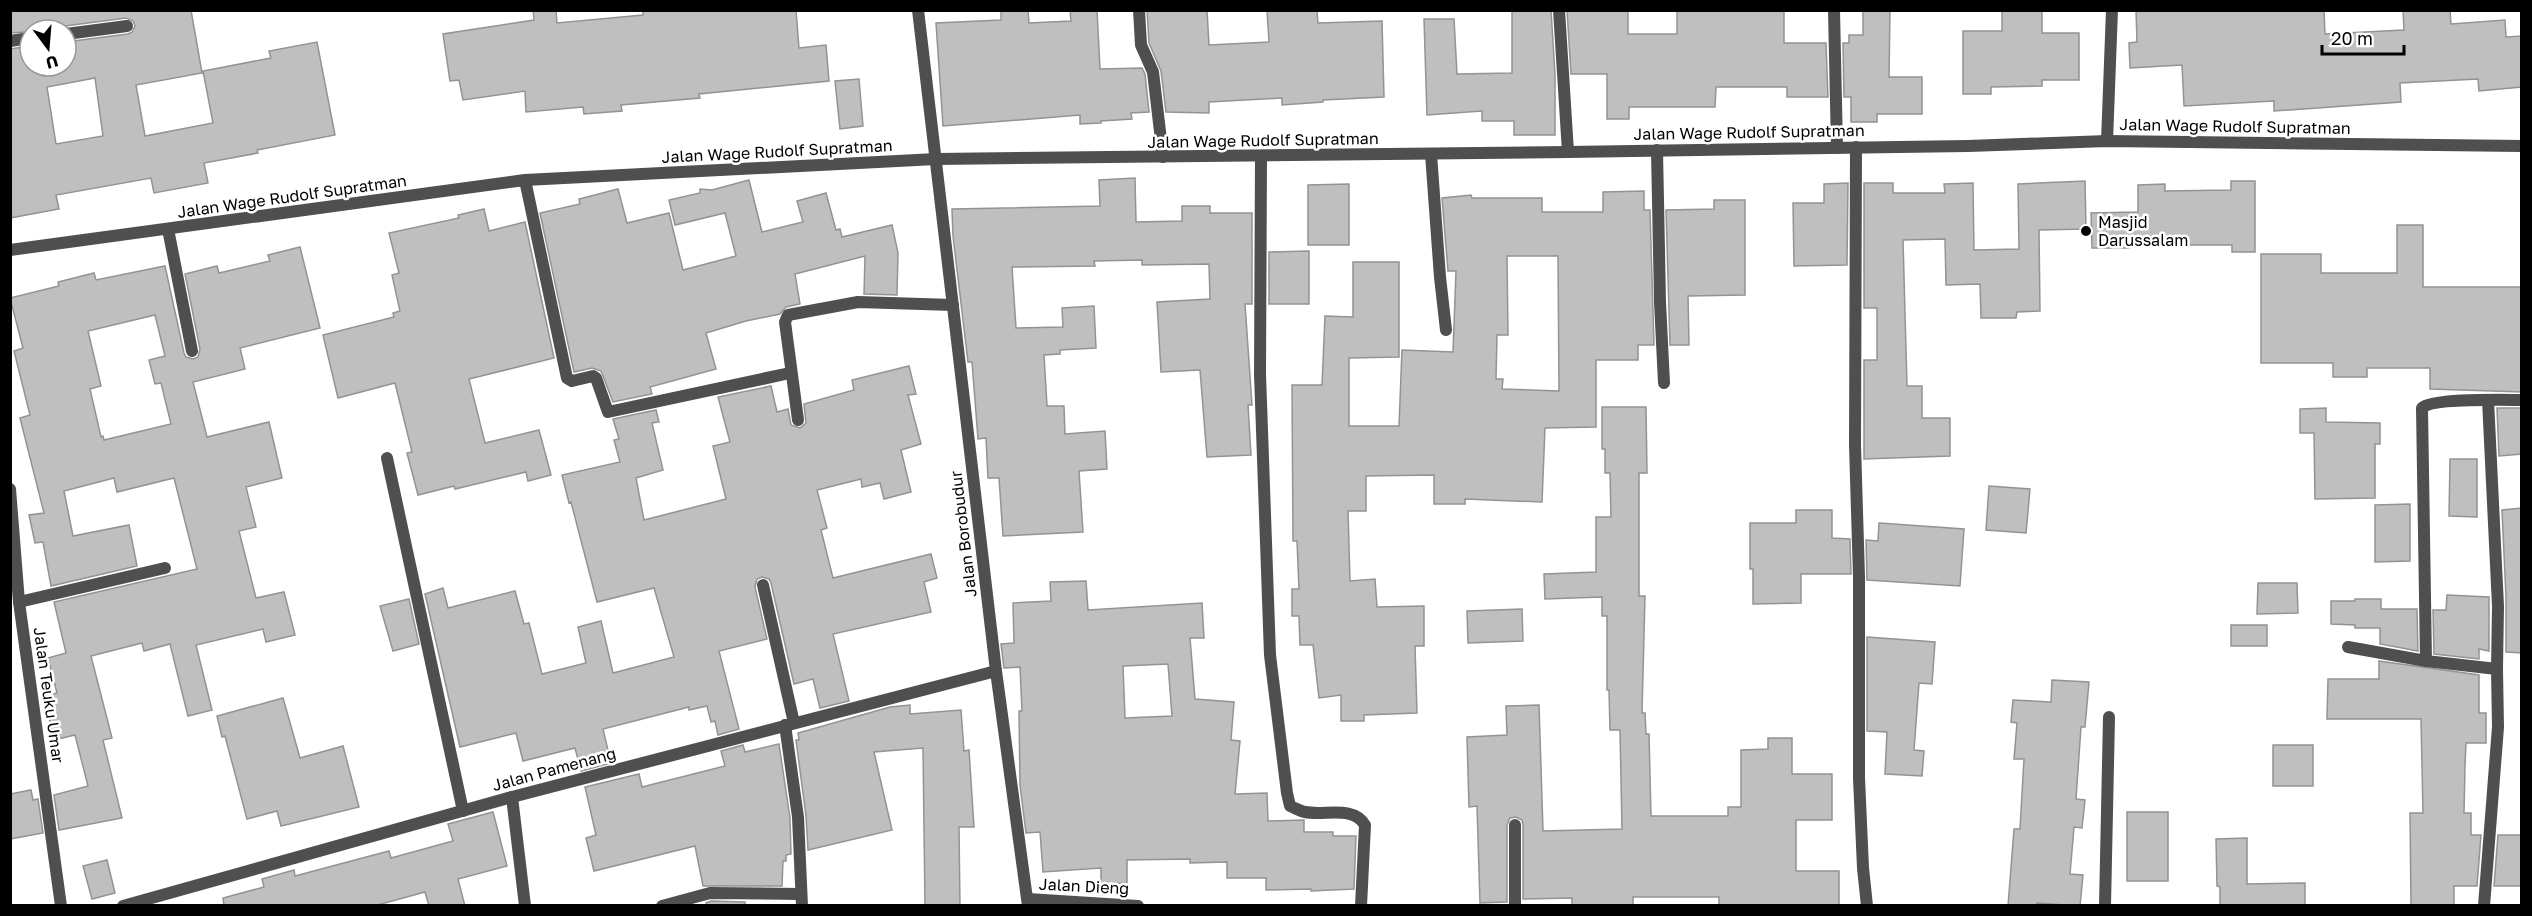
<svg xmlns="http://www.w3.org/2000/svg" width="2532" height="916" font-family="'Golos Text',sans-serif">
<rect width="100%" height="100%" fill="#fff"/>
<g fill="#bfbfbf" stroke="#939393" stroke-width="1.5" fill-rule="evenodd">
<path d="M10,10H191L202,73L136,85L145,136L213,123L203,71L271,58L269,51L317,42L335,135L257,150L258,153L204,163L208,183L154,193L151,178L56,195L59,209L10,218V49L30,46V66H66V42L128,34L132,32L135,26L133,21L126,18L65,26L59,30L10,33ZM95,78L103,136L56,144L47,87Z"/>
<path d="M533,10H556L557,23L643,15V10H796L799,48L826,45L829,81L699,94L700,98L621,105L622,111L584,114L583,107L526,112L525,91L463,100L459,80L450,81L443,34L534,20Z"/>
<path d="M1001,10H1028L1029,23L1071,21L1070,10H1097L1100,69L1142,68L1145,74L1149,112L1131,113L1132,119L1101,121V123L1080,124V115L943,126L936,23L1001,20Z"/>
<path d="M1147,10H1207L1209,45L1269,42L1267,10H1317L1318,23L1382,21L1384,97L1323,100V102L1282,105V98L1209,102V113L1166,112L1161,71L1149,43Z"/>
<path d="M1512,10H1551L1555,74V135H1514V121H1482V111L1427,115L1424,19H1454L1457,74L1512,73Z"/>
<path d="M1567,10H1628V34H1677V10H1784V43H1826L1828,97H1787V87H1716L1715,107H1629V119H1607V74H1571Z"/>
<path d="M1863,10H1890L1889,77H1922V114H1877V122H1851V97H1844L1843,43H1849V35H1863Z"/>
<path d="M2002,10H2042V33H2079V80H2042V86L1991,87V94H1963V31H2002Z"/>
<path d="M2136,10H2324L2325,34L2404,30L2403,10H2450L2451,24L2505,20L2506,37L2522,36V87L2479,91L2478,79L2400,83L2401,102L2274,111V101L2184,106L2182,65L2130,68L2129,43L2137,42Z"/>
<path d="M859,79L863,126L840,129L835,81Z"/>
<path d="M1135,178L1136,222L1182,221V206H1210V213H1252V304H1245L1252,405H1248L1251,455L1207,457L1200,370L1161,372L1157,302L1210,299L1209,264L1142,265V260L1094,261L1095,266L1012,267L1016,328L1063,327L1062,308L1094,306L1096,348L1060,350V354L1044,355L1047,406H1064L1065,434L1105,431L1107,469L1079,471L1083,532L1003,536L999,478H988L986,438L978,439L972,362H968L953,236L952,209L1100,206L1099,180Z"/>
<path d="M749,180L762,232L803,222L797,201L826,193L836,230L840,229L842,237L892,225L898,253L897,295L864,294L865,256L795,274L800,304L786,307L780,314L746,321L706,333L716,369L650,387L652,394L613,402L601,371L592,368L574,372L540,213L580,204L579,199L618,189L627,223L669,213L683,270L736,256L725,213L675,225L669,200L700,193V189L712,190Z"/>
<path d="M2085,181L2086,229L2039,230L2040,311L2017,312L2016,318H1981L1980,284L1946,285L1945,239L1903,240L1907,386H1922V418H1950V456L1864,459V360H1877V308H1864V183H1893V193H1945L1944,184L1973,183L1974,250L2019,249L2018,184Z"/>
<path d="M2231,181H2255V252H2232V245H2180V239L2130,240V248H2092L2091,213L2138,212V185L2165,184V191L2231,190Z"/>
<path d="M1848,183L1847,265L1794,266L1793,203H1824V184Z"/>
<path d="M1349,184V245H1308V185Z"/>
<path d="M1644,191V210H1650L1654,345H1638V360H1596V427L1545,428L1542,502L1465,499V504H1434V475L1366,476V511H1348L1350,581L1375,579L1377,607L1424,606V646H1415L1417,713L1364,715V721H1341V695L1319,698L1313,645H1300L1299,616H1292V589H1299L1297,541H1293L1292,385H1322L1325,316L1353,317V262H1399V357L1349,358V426H1399L1402,350L1453,352L1456,271H1448L1442,198L1471,195L1472,198H1542V212H1603V192ZM1507,256H1558L1559,391L1502,389L1503,379H1496L1497,335H1508Z"/>
<path d="M1714,200H1745V295L1688,296L1689,345H1670L1666,210L1714,209Z"/>
<path d="M484,209L489,231L525,222L554,358L469,379L485,443L539,430L551,475L528,481L526,472L455,489L454,486L418,495L407,453L412,452L395,383L338,398L323,335L394,317L393,313L400,311L392,275L399,273L389,233L459,218L458,215Z"/>
<path d="M2397,225H2423V287H2522V392L2430,389V368H2367V377H2333V363H2261V254H2321V273H2397Z"/>
<path d="M300,247L320,328L240,348L245,369L193,382L207,437L269,422L282,478L246,487L256,527L239,531L256,598L284,592L295,635L266,642L263,629L196,645L212,710L188,716L170,644L144,651L142,643L91,656L112,738L103,740L122,818L59,830L54,795L88,786L75,735L54,740L44,696L57,693L48,658L66,653L54,602L197,569L174,478L117,492L114,478L64,491L73,536L129,525L137,566L51,586L43,542L35,543L29,515L44,513L20,418L30,415L14,351L23,348L10,298L59,286L58,282L94,273L96,280L165,266L184,353L186,357L193,359L198,357L200,349L185,274L217,266L219,273L270,261L268,255ZM155,315L165,356L149,360L155,384L161,383L171,424L104,440L103,436L101,437L90,389L101,386L88,331Z"/>
<path d="M1309,251V304H1269V252Z"/>
<path d="M909,366L916,394L908,395L921,444L901,450L911,492L884,499L880,483L862,487L861,479L817,490L827,528L821,530L833,578L931,554L937,578L924,582L931,612L833,634L849,701L820,708L813,679L794,684L771,583L769,579L762,577L757,579L755,587L767,639L719,651L739,729L718,735L715,721L711,722L707,706L689,710V707L603,729L611,763L581,771L575,748L523,761L516,733L460,747L425,594L443,588L448,608L515,591L524,624L529,623L542,674L586,663L578,627L601,621L613,673L674,657L654,588L597,602L571,502L569,503L562,475L620,462L614,440L619,439L613,419L656,410L659,422L652,423L663,470L636,478L644,520L726,499L713,446L730,442L718,397L771,386L777,412L788,409L791,425L800,428L806,423L804,404L854,390L852,380Z"/>
<path d="M1602,407H1646L1647,473H1639V596H1645L1642,713H1645L1646,734H1649L1651,816H1728V807H1741V750L1768,749V738H1792V774H1832V820H1796V871H1839V906H1719V897H1633V906H1572V898L1523,899V825L1522,820L1516,817L1510,818L1507,825V902L1480,903L1477,806L1469,807L1467,737L1507,735L1506,706L1539,705L1543,831L1622,829L1620,730H1610L1609,690H1607V616H1602V597L1545,599L1544,574L1596,572V517H1611L1610,473H1605V449H1602Z"/>
<path d="M2326,408V422L2380,423V444H2375V498L2315,499L2314,433H2300V409Z"/>
<path d="M2497,408H2522V454L2499,456Z"/>
<path d="M2450,459H2477V517L2449,516Z"/>
<path d="M1989,486L2030,489L2026,533L1986,530Z"/>
<path d="M2410,504V561L2375,562V505Z"/>
<path d="M2522,508V653L2506,652V597L2502,510Z"/>
<path d="M1796,510H1832V538L1850,539L1851,574H1801V603L1753,604V569H1750V523H1796Z"/>
<path d="M1879,523L1964,529L1960,586L1867,580L1866,540L1878,541Z"/>
<path d="M1086,581L1088,610L1202,603L1204,638H1190L1195,699L1234,702L1231,740L1240,741L1235,794L1267,793L1268,821L1304,820V832H1333V836H1356L1354,889L1311,891V889L1266,890V878H1227V862L1190,863V859L1127,860V883L1101,884V868L1043,872L1040,832L1026,833L1020,785L1019,711H1022L1020,667L1004,668L1001,644L1014,643L1013,603L1051,601L1050,582ZM1168,664L1172,716L1125,718L1123,666Z"/>
<path d="M2258,583H2297L2298,613L2257,614Z"/>
<path d="M2447,595L2489,597V651L2479,649V659L2434,654L2433,610H2446Z"/>
<path d="M409,599L419,644L393,651L380,606Z"/>
<path d="M2355,599H2381V609H2417L2418,651L2380,644V628H2355V625L2331,624V601H2355Z"/>
<path d="M1522,609L1523,641L1468,643L1467,611Z"/>
<rect x="2231" y="625" width="36" height="21"/>
<path d="M1867,637L1935,642L1932,684L1919,683L1914,750L1924,751L1922,776L1885,774L1887,732L1867,731Z"/>
<path d="M2379,661L2479,675V713H2486V743H2466L2465,766L2464,813H2471V835H2481L2477,886H2454V906H2411L2410,813H2423L2421,719H2327L2328,679H2379Z"/>
<path d="M2052,680L2089,682L2085,727H2081L2076,799L2085,800L2082,828L2074,827L2070,874L2083,875L2080,906L2037,903L2036,906H2008L2014,829H2020L2024,759H2014L2017,723L2011,722L2013,700L2051,702Z"/>
<path d="M283,698L300,758L343,746L359,807L281,826L277,811L247,819L225,736L222,737L217,716Z"/>
<path d="M910,705V714L961,710L964,751L969,750L974,827H959L960,906H925L923,748L874,752L892,830L808,850L806,816L796,740H799L798,733L890,707Z"/>
<path d="M779,744L790,818L791,854L786,855V861H783L782,886H703L695,846L594,871L586,838L596,835L585,787L639,774L642,787L725,766L721,751L743,745L745,752Z"/>
<rect x="2273" y="745" width="40" height="41"/>
<path d="M31,790L33,800L38,799L43,833L10,839V794Z"/>
<path d="M493,812L507,866L458,879L465,906H429L425,892L374,906H224L223,898L264,887L262,879L294,870L295,876L389,851L391,858L453,841L448,824Z"/>
<rect x="2127" y="812" width="41" height="69"/>
<path d="M2498,835H2522V886H2494Z"/>
<path d="M2247,838V884L2305,883V906H2220V887L2217,886L2216,839Z"/>
<path d="M107,860L115,893L92,899L83,866Z"/>
<path d="M711,901L745,902V906H707L706,903Z"/>
</g>
<g fill="none" stroke-linecap="round" stroke-linejoin="round">
<g stroke="#4f4f4f" stroke-width="12">
<path d="M1139,10L1141,45L1153,72L1163,157"/>
<path d="M1559,10L1568,152"/>
<path d="M1834,10L1837,148"/>
<path d="M66,34L127,26"/>
<path d="M10,41L30,38"/>
<path d="M2107,141L2112,10"/>
<path d="M1856,147L1855,445L1859,577V778L1863,868L1867,906"/>
<path d="M1657,150L1660,302L1664,383"/>
<path d="M1431,154L1440,277L1446,330"/>
<path d="M1261,156L1260,374L1270,655L1287,793L1290,806C1295,808 1300,811 1305,812C1325,816 1353,805 1365,825L1361,906"/>
<path d="M525,180L567,378L572,381L593,376L596,378L608,412L790,373"/>
<path d="M168,229L192,351"/>
<path d="M2488,400L2498,606L2497,669"/>
<path d="M798,420L785,322L788,315L858,302L953,305"/>
<path d="M387,458L463,811"/>
<path d="M10,489L19,602L61,906"/>
<path d="M763,585L794,723"/>
<path d="M19,602L165,568"/>
<path d="M2348,647L2426,661"/>
<path d="M785,725L798,817L802,906"/>
<path d="M512,797L525,906"/>
<path d="M1515,825V906"/>
<path d="M1028,899L1138,906"/>
<path d="M123,906L512,797L996,671"/>
<path d="M662,906L710,893L801,894"/>
<path d="M2105,906L2109,717"/>
<path d="M2484,906L2498,727L2497,669L2426,661L2422,408C2432,398 2504,400 2522,400"/>
</g>
<g stroke="#4f4f4f" stroke-width="12">
<path d="M918,10L996,671L1028,906"/>
<path d="M10,250L525,180L936,159L1568,152L1968,146L2107,141L2522,146"/>
</g>
</g>
<circle fill="#000" stroke="#fff" stroke-width="2" cx="2086" cy="231" r="6"/>
<g text-anchor="middle" dominant-baseline="central" stroke-width="5" stroke-linejoin="round" paint-order="stroke">
<g font-size="16" fill="#000" stroke="#fff">
<text transform="translate(2235 126) rotate(1)">Jalan Wage Rudolf Supratman</text>
<text transform="translate(1749 132) rotate(-1)">Jalan Wage Rudolf Supratman</text>
<text transform="translate(1263 140) rotate(-1)">Jalan Wage Rudolf Supratman</text>
<text transform="translate(777 151) rotate(-3)">Jalan Wage Rudolf Supratman</text>
<text transform="translate(292 196) rotate(-8)">Jalan Wage Rudolf Supratman</text>
<text transform="translate(963 534) rotate(-97)">Jalan Borobudur</text>
<text transform="translate(49 695) rotate(82)">Jalan Teuku Umar</text>
<text transform="translate(554 769) rotate(-15)">Jalan Pamenang</text>
<text transform="translate(1084 886) rotate(3)">Jalan Dieng</text>
</g>
<g font-size="16" fill="#000" stroke="#fff" text-anchor="start">
<text x="2098" y="222">Masjid<tspan x="2098" dy="18">Darussalam</tspan></text>
</g>
</g>
<rect width="2532" height="916" fill="none" stroke="#000000" stroke-width="24"/>
<g transform="translate(48 48) rotate(164)"><circle r="28" fill="#ffffff" stroke="#999999" stroke-width="1.5"/>
<path d="M0-4.5L10 22L0 15L-10 22Z" fill="#000000"/>
<text y="-9" font-size="16" font-weight="bold" text-anchor="middle" fill="#000000">U</text>
</g>
<path d="M2322 45v9h82v-9" fill="none" stroke="#000000" stroke-width="3"/>
<text x="2331" y="45" font-size="18" fill="#000000" stroke="#ffffff" stroke-width="4.5" paint-order="stroke">20 m</text>
</svg>
